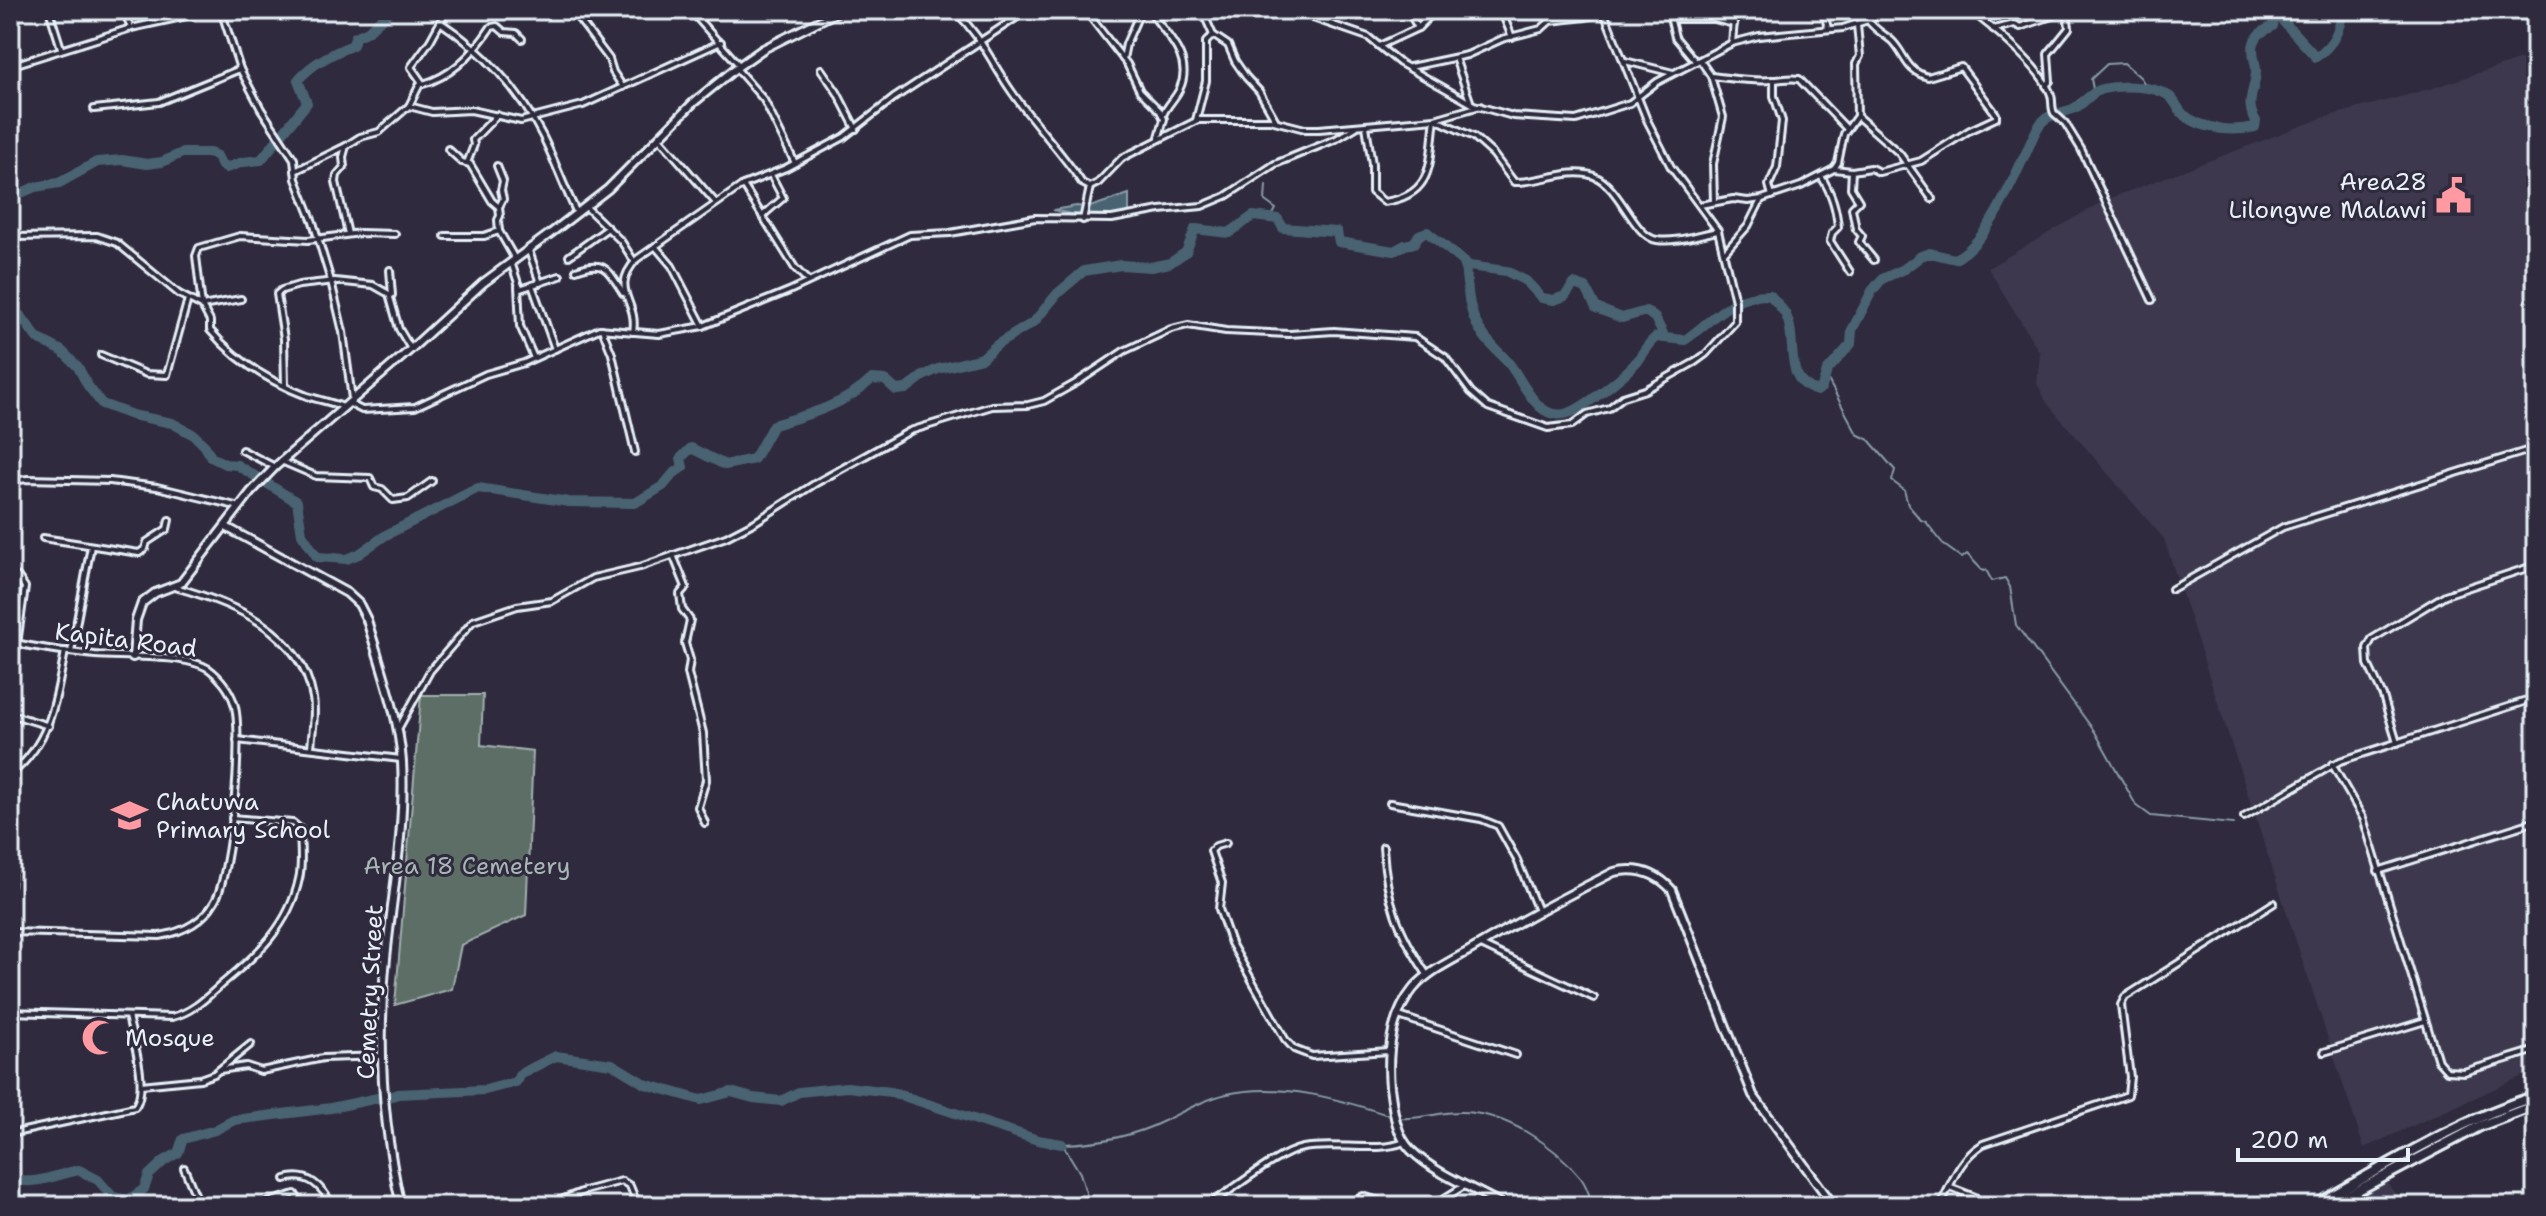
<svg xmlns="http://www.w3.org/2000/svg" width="2546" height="1216" font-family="'Shantell Sans',sans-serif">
<rect width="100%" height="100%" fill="#2f2a3d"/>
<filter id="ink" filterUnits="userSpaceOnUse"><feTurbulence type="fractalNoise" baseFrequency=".0125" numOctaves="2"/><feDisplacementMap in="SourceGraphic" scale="16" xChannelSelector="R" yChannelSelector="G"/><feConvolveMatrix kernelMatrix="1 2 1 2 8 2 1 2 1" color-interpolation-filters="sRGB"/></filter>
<g filter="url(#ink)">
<g fill="#3e384e">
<path d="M2536,54V1070L2364,1148L2164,539L2047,403L2037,383L2040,353L1988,268L2105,200L2322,118L2433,88Z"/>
<path d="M2383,1178L2405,1206H2334Z"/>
</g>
<path fill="#5d6e66" stroke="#a2b0af" stroke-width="2" d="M421,695H483L481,745L533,751L526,915L461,945L452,989L395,1005Z"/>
<path fill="#4a6373" stroke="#899ca8" stroke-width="2" d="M1129,194V214C1107,219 1075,216 1053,210L1076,206L1090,207Z"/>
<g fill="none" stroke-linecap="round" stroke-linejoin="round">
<g stroke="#899ca8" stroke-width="2">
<path d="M2065,111L2093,89L2091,79L2107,64L2124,63L2141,78L2148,90"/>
<path d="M1266,185L1265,201L1276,209L1271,218"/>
<path d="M1827,378L1857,434L1869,440L1895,470L1892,481L1904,490L1908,505L1921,520L1926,522L1944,545L1962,558L1967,554L1983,571L1986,570L1992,581L2005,578L2010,587L2016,625L2095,732L2136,805L2151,816L2233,824"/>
<path d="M1399,1118C1420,1120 1438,1112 1460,1112C1504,1112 1554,1144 1581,1178C1587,1186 1590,1197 1593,1206"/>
<path d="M1062,1144C1098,1143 1132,1137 1164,1121C1184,1111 1205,1099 1227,1094C1282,1082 1340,1099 1391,1116"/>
<path d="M1063,1145L1080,1173L1090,1206"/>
</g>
<g stroke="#4a6373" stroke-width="10">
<path d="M2523,10L2536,11"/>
<path d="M10,198L35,187L59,183L97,162L122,160L147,164L162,162L182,153H210L217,156L222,166L226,168L243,162L261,160L307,103L298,80C312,63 333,53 353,45L355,37L368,31L391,10"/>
<path d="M1464,262C1468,282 1467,304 1476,323C1484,339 1495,348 1507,361C1523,379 1536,423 1568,413C1583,409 1628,373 1637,361C1644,352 1647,344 1656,337L1665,338"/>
<path d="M10,317L21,316L37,338L62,351L78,367L88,386L102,404L132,415L172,423L194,435L205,446L211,457L225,464L237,465L297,502L302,534L317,557L347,559L359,554L386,535L478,488L569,502L635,503L663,486L673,474L683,467L681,458L691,448L725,465L754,459L773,425C808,415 845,405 872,379L885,380L896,390L906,389L923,376L938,369L982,358L998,344L1034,322L1058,293L1084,271L1121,265L1151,267L1170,263L1186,252L1195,229L1229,233L1253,216L1278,219L1283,228L1337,232L1339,242L1394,251L1405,245L1414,243L1419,235L1427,232L1469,266L1506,271L1526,281L1542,298L1554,300L1565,296L1574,284L1586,288L1596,308L1622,318L1646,311L1655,318L1665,338L1685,340C1716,318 1731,294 1770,295C1775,301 1782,308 1786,315C1799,342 1781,379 1817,391L1822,387L1827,371L1851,344L1852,330L1872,291L1882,279L1904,269L1921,256L1930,253L1955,259C1988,242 2009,187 2026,153C2031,143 2035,128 2043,121C2052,112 2067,113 2077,107C2086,101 2092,92 2102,89C2120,85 2154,85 2169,96C2175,100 2178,110 2184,115C2203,130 2233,132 2255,127L2256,121C2243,102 2257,88 2256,69C2255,60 2251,51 2254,43C2257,33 2264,31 2273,26L2274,17L2280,18L2316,57C2334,44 2339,32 2343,10"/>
<path d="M389,1097L398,1094L485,1090L516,1082L520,1074L556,1056L612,1064L645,1084L701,1100L731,1092L753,1098L781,1101L799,1092L847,1087L891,1092L1038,1140L1062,1144"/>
<path d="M10,1176C28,1189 58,1174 79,1170L98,1180L113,1197L128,1200L144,1189L149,1175L164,1161L178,1153L183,1139L215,1130L234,1120L331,1108L378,1098"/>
</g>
<defs>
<g id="street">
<path d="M49,10L61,48"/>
<path d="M124,10L131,28"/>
<path d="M221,10L240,69L261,109L294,159L296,179L313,222L331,281L343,332L352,399"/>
<path d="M447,10L430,41L411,67L423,84C453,76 474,53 491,27L497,26L504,32L516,33L522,39"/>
<path d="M572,10L609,59L613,72L623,87"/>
<path d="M690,10L739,65"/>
<path d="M954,10C982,37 991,62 1012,92C1034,124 1061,151 1082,183L1090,187L1098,183L1122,158L1198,120H1270L1305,129H1319L1435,119L1480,106"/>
<path d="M1085,10L1127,64L1140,91L1160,111L1164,119L1159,137"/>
<path d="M1149,10C1164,33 1194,57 1180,88C1176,98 1167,105 1163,115"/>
<path d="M1202,10L1213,35L1228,45L1235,61L1246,77L1259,91L1276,121"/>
<path d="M1305,10L1313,18L1368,37L1400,63L1474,105L1513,116L1576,120L1630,103L1657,82L1732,43L1759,36L1843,28L1868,20L1886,10"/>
<path d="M1408,10L1418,28"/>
<path d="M1501,10L1512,37"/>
<path d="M1665,10L1670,17L1676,19H1714L1734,24"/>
<path d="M1823,10L1828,28"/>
<path d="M1969,10C1992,26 2043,69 2051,95C2053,101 2051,107 2054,113L2065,123L2081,149L2152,300"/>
<path d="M1670,17L1675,37L1696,62"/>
<path d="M440,22C482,50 519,89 542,135C555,160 564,188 577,213"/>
<path d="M1993,29L2015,24L2020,27L2066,11"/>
<path d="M1732,43L1735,10"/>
<path d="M1379,46L1418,28L1436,10"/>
<path d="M1455,58L1470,101"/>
<path d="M1123,59L1126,44L1141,10"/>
<path d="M1700,60L1711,76L1723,117L1713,164L1714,202"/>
<path d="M1625,61L1673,73"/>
<path d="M10,66L131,28L214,10"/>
<path d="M1410,67L1467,55L1502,39L1541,29L1550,21L1586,17L1604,12"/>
<path d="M736,68L764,100L795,163"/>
<path d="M821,69L837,92L856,129"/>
<path d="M1711,76C1731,78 1752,82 1772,80C1782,80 1789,77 1799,79L1846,128"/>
<path d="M2046,86L2050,81L2048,54L2069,28L2067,11"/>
<path d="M409,106L420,84"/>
<path d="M94,109L159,102L240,69"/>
<path d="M1857,116L1899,153L1932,199"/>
<path d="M1196,120L1206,81V42L1213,35"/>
<path d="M10,126L15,123"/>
<path d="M1366,126L1372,164V192L1384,202C1436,195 1429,160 1435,119L1474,137L1493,154L1514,182C1539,183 1570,167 1594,176C1621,187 1633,236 1657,240C1676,243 1700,234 1718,231"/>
<path d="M660,139L716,203"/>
<path d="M346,146L343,157L344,167L337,175L336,182L348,234"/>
<path d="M448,149L462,162L470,164L492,201L499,207"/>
<path d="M467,163L474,145L473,140L497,115"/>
<path d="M497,166L503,181L501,190L503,199L499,207L500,216L498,220L499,231L515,259"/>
<path d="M1834,169L1838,163L1844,134L1857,116L1856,64L1860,56L1857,25"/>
<path d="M295,171L346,146L360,137L379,132L409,106L432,112L471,110L521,121L583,105L721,42"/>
<path d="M1852,171L1851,188L1859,201L1852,208L1856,229L1862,236L1859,242L1874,260"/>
<path d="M1821,176C1832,194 1836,207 1838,227L1832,233L1830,241L1850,272"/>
<path d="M743,185L795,268L808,281"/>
<path d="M1772,196L1769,185L1777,167L1782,121L1774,96V80"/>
<path d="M1700,205L1733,199L1748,201L1762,199L1801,186L1834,169L1852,171L1871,168L1879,172L1921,161L1970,130L1996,118V114L1961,67L1928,77C1905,71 1906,55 1892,41C1884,34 1875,30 1868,20"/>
<path d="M586,207L621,241L634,261"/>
<path d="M762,216L783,198L771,175"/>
<path d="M1083,220L1090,187"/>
<path d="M445,236H484L499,231"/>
<path d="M10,237L97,236L117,243L179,294L202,306L210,321V330C236,361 270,382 307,396C319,400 331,402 343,407"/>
<path d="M655,246L672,266L703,326"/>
<path d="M529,251L540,283"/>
<path d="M1724,253L1748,226L1761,200"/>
<path d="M569,256L608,228"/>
<path d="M511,262L520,289L560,276"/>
<path d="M390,270L392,295"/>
<path d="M576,270C606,259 608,270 623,293"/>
<path d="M532,285L555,349"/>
<path d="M518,286L520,326L534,358"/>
<path d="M241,299L202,306L196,256L199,248L240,236L308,240L360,233L395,234"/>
<path d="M602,329L612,354L635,452"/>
<path d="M633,332C639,300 608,291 637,259L743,185L786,168L844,137L894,98L1028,10"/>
<path d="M101,355L146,374L167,375L188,299"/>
<path d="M285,385L284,339L277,294L282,290L299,285L335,281L373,285L389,294L399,329L411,349"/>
<path d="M348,403L362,410L415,407L486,374L524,363L599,329L659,334L703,326L789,291L910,235L950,233L1035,218L1112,219L1160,210L1202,206L1226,196L1275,164L1336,139L1356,127"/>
<path d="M242,450L275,467"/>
<path d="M281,461L316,476L370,478L374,487L382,489L393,500L408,498L432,481"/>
<path d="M10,481L28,479L110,481L157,487L240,507"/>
<path d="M43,538L139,553L145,549L147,542L167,529L169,520"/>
<path d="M673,555L686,587L680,594L682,609L690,620L685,643L690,660L688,673L703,733L706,780L698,807L705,823"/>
<path d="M10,573L18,577L25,587L17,644"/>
<path d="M175,587C232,603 301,630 313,698C316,714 312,731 311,748"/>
<path d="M2172,589L2283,527L2536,448"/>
<path d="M10,642C38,648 66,652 95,655C123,657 186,654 209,669C220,677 230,690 234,703C244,733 231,874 215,901C203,922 183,932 160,936L10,932"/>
<path d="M71,652L91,546"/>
<path d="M10,714L49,726"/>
<path d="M397,731L430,671L473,621L517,606L552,601L593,578L640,567L726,537L755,522L816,483L910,431L992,406L1028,405L1044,401L1076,383L1124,351L1171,329L1188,325L1226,331L1289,334L1334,331L1415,337L1445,357L1471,392L1488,407L1548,428L1572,425L1587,414L1609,408L1623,397L1645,390L1695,362L1706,354L1735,322V301L1718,231L1671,167L1647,120L1603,10"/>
<path d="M237,740L401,759"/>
<path d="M2397,743L2383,696L2368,664L2367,648L2372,639L2445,595L2536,565"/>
<path d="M2332,764L2363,818L2438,1061L2447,1071L2464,1072L2536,1050"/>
<path d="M10,775C51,743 56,699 65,651"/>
<path d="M1390,803L1481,819L1498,826L1517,860L1538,911"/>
<path d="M2244,817L2340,761L2536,698"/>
<path d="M10,831L13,848L10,886"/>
<path d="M1226,843L1216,846L1211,851L1222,883L1219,909L1231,943L1285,1039L1294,1049L1312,1056L1389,1051"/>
<path d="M1383,847C1386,900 1398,932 1428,976"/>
<path d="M2378,871L2536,821"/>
<path d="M1481,945L1594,998"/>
<path d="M10,1012L172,1017C193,1012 207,997 223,983C258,954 289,926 299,879C303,864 300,845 300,829L293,823L232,818"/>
<path d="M1399,1016L1516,1055"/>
<path d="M2324,1052L2425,1021"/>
<path d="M220,1070L246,1066L261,1071L323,1058L382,1056"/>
<path d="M141,1085L200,1079L214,1074L251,1044"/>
<path d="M10,1134L135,1107C149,1087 133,1040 128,1016"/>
<path d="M184,1168L200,1206"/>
<path d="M285,1179C309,1172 322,1187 333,1206"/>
<path d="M1949,1187L1975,1197L1979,1206"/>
<path d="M256,1206L295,1194L302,1206"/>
<path d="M386,1206V1201"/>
<path d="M546,1206L584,1191L622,1181L630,1186L638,1206"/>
<path d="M1206,1206C1233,1191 1276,1153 1303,1148C1333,1142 1379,1153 1404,1142"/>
<path d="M1346,1206L1363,1196L1394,1206"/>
<path d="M1432,1206L1464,1186"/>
<path d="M1940,1206C1952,1182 1959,1159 1983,1144L2128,1095L2130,1077L2121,1005L2125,997L2274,903"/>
</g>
<g id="secondary">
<path d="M226,527L347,593L359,604L367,620C380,665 399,715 402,762C406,835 389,909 384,981C378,1057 384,1132 401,1206"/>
<path d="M133,657L136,620L142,603L155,593L181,583L251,492L275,467L411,349L483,283L551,233L608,189L693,103L736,68L763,49L841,10"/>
<path d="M1505,1206C1474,1188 1436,1175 1411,1150C1395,1134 1393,1108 1390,1087C1387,1053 1391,1016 1413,989C1430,969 1458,958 1479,945C1523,919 1568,895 1614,872C1636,867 1656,872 1672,890L1753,1095L1834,1206"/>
</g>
<g id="highway">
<path d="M2314,1206C2386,1166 2457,1121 2536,1096"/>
<path d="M2328,1206L2480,1126L2536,1105"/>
</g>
</defs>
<use href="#street" stroke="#e8f1f8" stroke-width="10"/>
<use href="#secondary" stroke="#e8f1f8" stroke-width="12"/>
<use href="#highway" stroke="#e8f1f8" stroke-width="14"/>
<use href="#street" stroke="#2f2a3d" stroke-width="4"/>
<use href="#secondary" stroke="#2f2a3d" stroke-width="6"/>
<use href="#highway" stroke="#2f2a3d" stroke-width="8"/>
</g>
</g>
<defs>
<symbol id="civic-bare" viewBox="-9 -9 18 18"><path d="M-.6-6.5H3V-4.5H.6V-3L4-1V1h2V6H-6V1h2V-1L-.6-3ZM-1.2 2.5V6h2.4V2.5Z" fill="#ff9aa2" stroke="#2f2a3d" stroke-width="2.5" paint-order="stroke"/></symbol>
<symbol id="school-bare" viewBox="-9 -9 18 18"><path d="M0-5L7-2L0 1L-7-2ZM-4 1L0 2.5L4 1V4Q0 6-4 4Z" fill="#ff9aa2" stroke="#2f2a3d" stroke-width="2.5" paint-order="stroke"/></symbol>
<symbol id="mosque-bare" viewBox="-9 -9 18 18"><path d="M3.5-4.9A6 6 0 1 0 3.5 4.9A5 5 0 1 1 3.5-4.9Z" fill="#ff9aa2" stroke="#2f2a3d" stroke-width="2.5" paint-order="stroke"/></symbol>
</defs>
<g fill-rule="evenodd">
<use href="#civic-bare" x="2428" y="170" width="51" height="51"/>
<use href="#school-bare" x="104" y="790" width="51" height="51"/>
<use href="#mosque-bare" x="74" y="1012" width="51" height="51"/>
</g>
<g text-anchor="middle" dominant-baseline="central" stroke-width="6" stroke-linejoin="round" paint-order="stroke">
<g font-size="24" fill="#e8f1f8" stroke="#2f2a3d" text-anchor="start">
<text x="2427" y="182" text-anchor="end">Area28<tspan x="2427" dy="28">Lilongwe Malawi</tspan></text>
<text x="156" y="802">Chatuwa<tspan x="156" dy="28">Primary School</tspan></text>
<text x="125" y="1038">Mosque</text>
</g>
<g font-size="24" fill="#e8f1f8" stroke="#2f2a3d">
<text transform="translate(126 640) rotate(7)">Kapita Road</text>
<text transform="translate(370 992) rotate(-87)">Cemetry Street</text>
</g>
<g font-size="24" fill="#a9b6b6" stroke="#2f2a3d">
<text x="467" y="866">Area 18 Cemetery</text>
</g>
</g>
<rect width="2546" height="1216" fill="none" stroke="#2f2a3d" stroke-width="40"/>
<rect x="20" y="20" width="2506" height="1176" fill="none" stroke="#e8f1f8" stroke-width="3" filter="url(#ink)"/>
<path d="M2238 1148v12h170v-12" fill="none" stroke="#e8f1f8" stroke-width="4"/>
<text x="2250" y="1148" font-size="24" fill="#e8f1f8" stroke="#2f2a3d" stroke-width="6" paint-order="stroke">200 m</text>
</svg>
